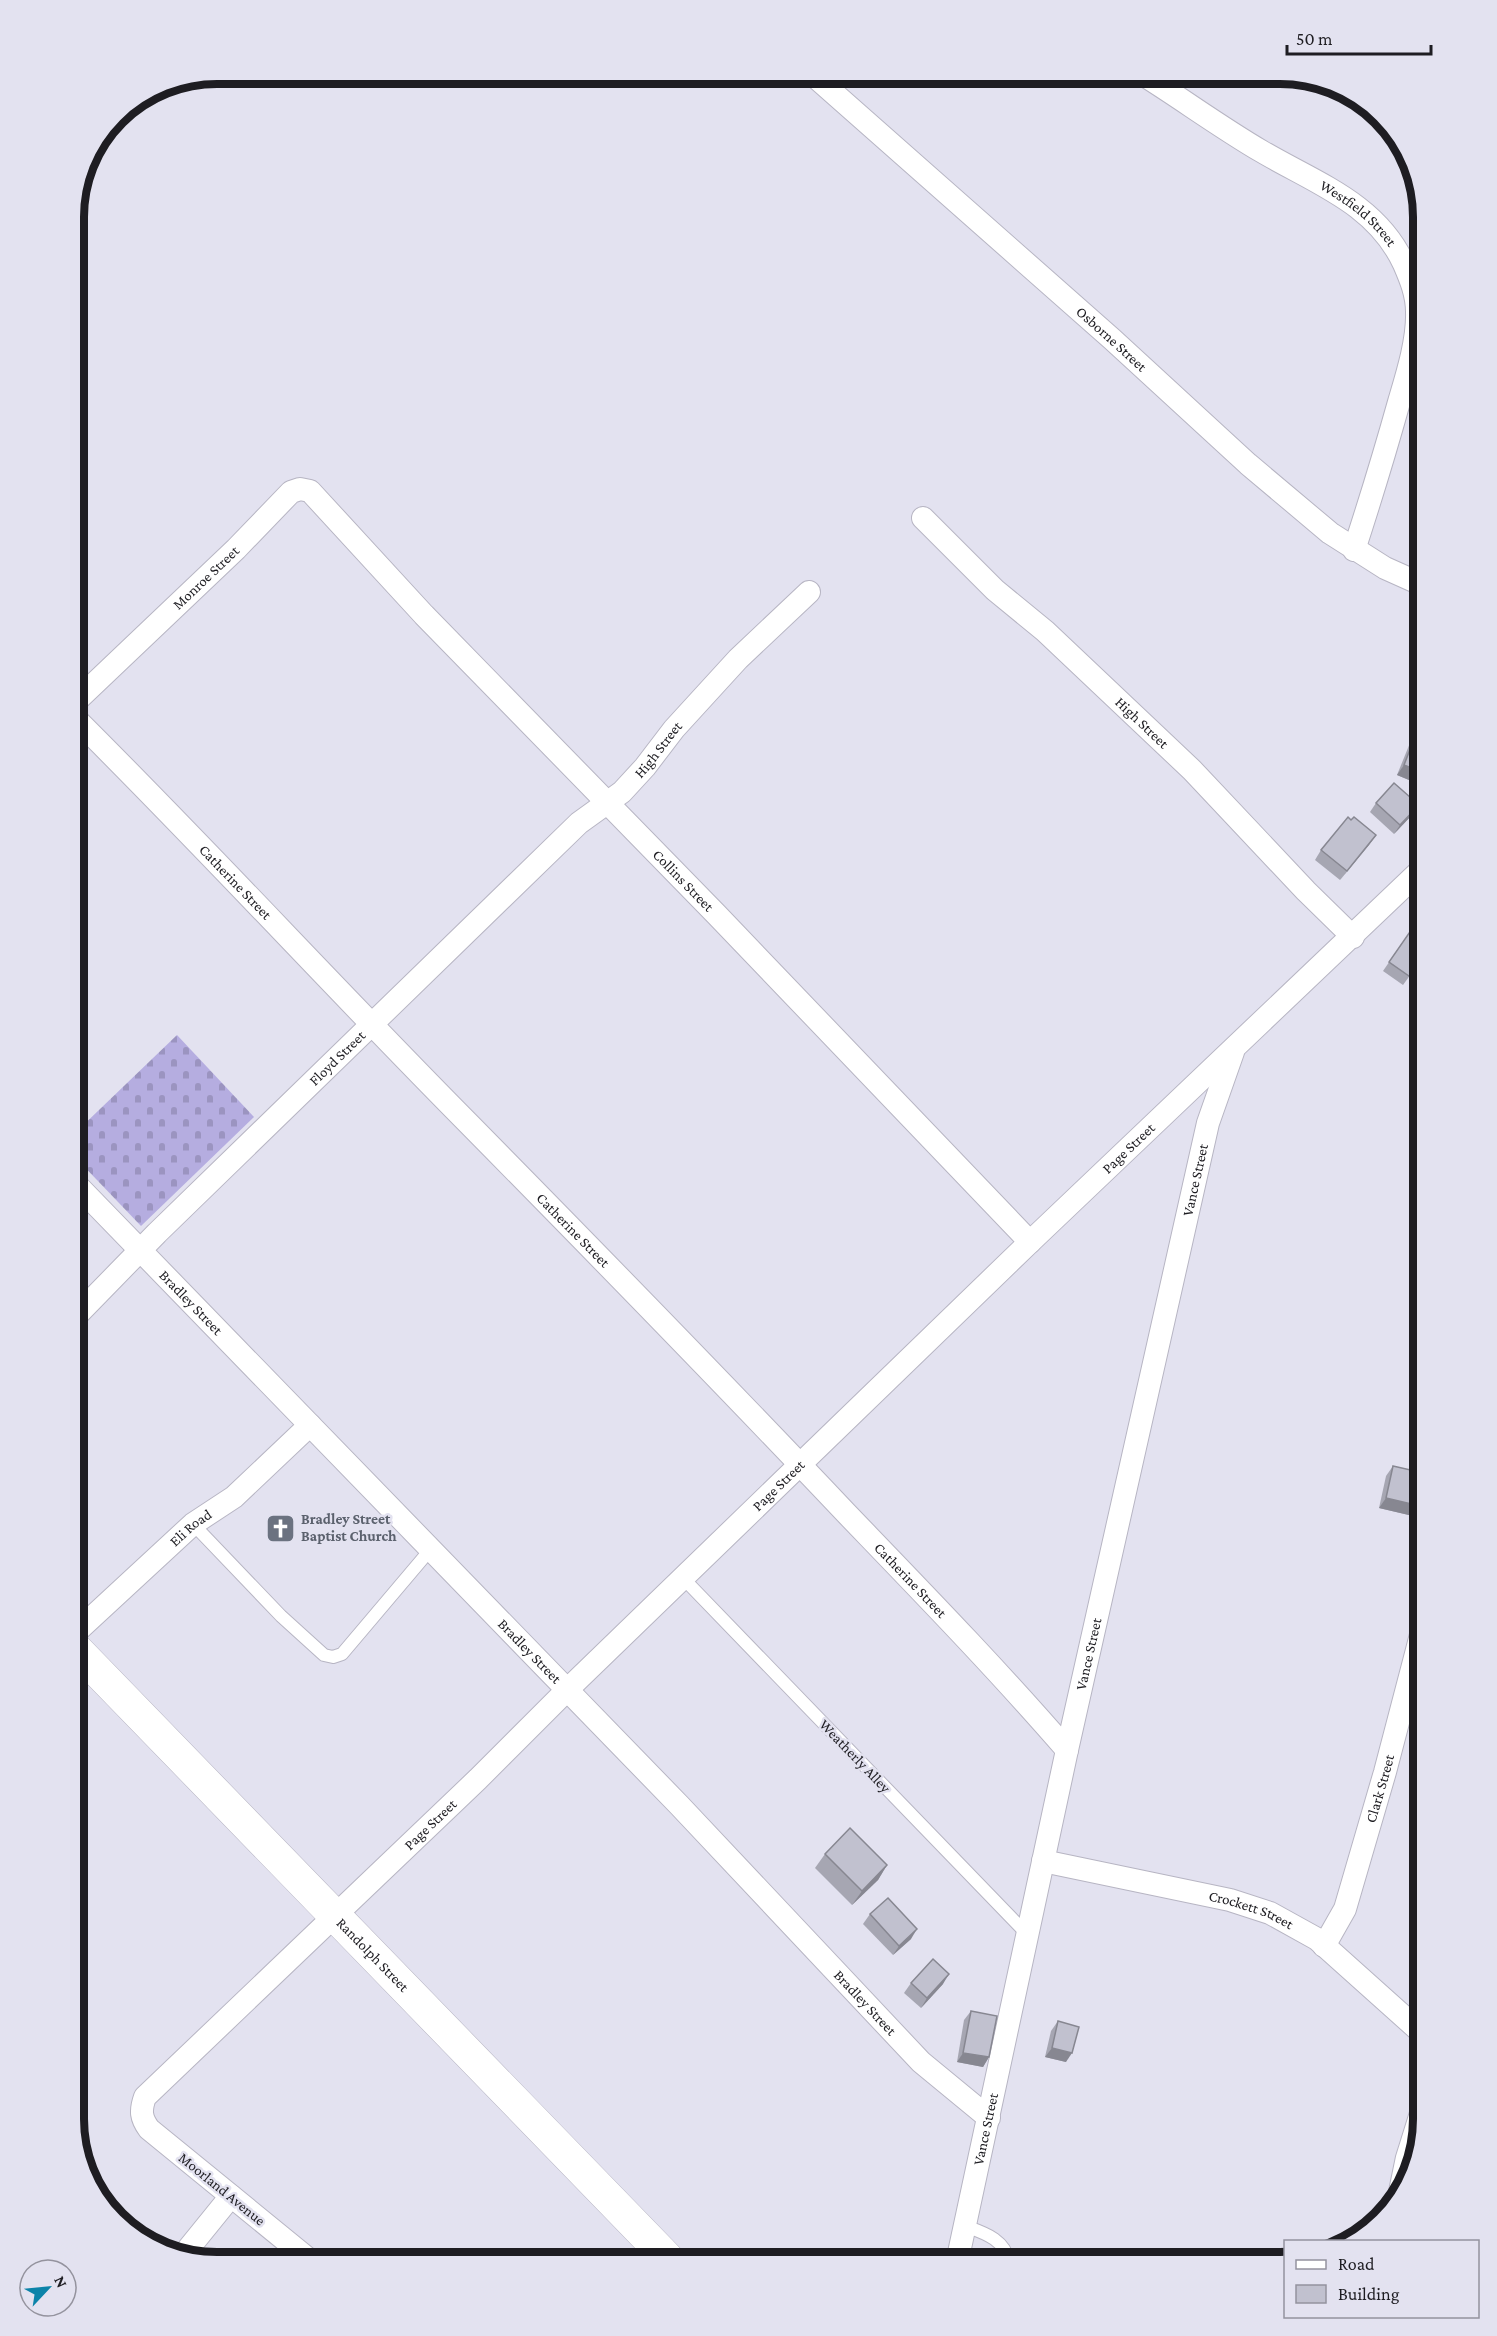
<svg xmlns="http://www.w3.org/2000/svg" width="1497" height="2336" font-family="'Crimson Pro',serif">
<defs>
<pattern id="cemetery-stones" width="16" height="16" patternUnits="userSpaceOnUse" patternTransform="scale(1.5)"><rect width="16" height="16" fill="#b5ade0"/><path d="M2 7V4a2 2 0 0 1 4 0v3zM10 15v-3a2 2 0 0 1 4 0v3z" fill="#9b94c0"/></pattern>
</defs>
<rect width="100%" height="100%" fill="#e3e2f0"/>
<path fill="url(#cemetery-stones)" d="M177,1035L254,1117L141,1226L74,1156V1134Z"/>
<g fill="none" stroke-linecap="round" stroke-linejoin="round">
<defs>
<g id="lane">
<path d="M193,1524L281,1616L324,1655L333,1657L342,1654L430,1550"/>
<path d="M683,1578L1027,1934"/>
<path d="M1393,2201L1402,2157L1423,2090"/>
<path d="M965,2226C984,2233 1005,2239 1009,2262"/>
</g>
<g id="street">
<path id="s1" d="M812,74L1112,339L1248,464L1330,533L1385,568L1423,585"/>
<path id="s2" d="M1142,74C1182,99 1220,127 1261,151C1315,183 1376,203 1404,264C1411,280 1417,295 1417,312C1418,340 1407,375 1399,402C1385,452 1370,501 1354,550"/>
<path id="s3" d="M923,518L995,590L1045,631L1192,770L1306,891L1353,937"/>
<path id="s4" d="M74,703L236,549L291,492L300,489L310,491L424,615L716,914L1030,1242"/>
<path id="s5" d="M74,717C208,850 336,990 470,1125C596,1253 722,1382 846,1513C921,1591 996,1668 1067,1750"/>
<path id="s6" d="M74,1182L679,1805L921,2062L989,2118"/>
<path id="s7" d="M74,1318L157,1233L579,823L622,792L645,767L674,729L738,659L809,592"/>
<path id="s8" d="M74,1634L193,1524L234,1497L310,1425"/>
<path id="s9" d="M1043,1861L1230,1900L1270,1913L1317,1939L1423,2034"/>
<path id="s10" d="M1324,1946L1345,1909L1385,1772L1423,1627"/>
<path d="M184,2254L231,2196"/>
<path id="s11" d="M312,2262L149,2129C141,2118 140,2111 145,2097L478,1779L567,1690L1030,1242L1423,868"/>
<path id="s12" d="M957,2262L1067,1750L1208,1123L1233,1052"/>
</g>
<g id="secondary">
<path id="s13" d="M74,1647L671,2262"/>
</g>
</defs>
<use href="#lane" stroke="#b7b5c3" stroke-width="14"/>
<use href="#street" stroke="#b7b5c3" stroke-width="24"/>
<use href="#secondary" stroke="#b7b5c3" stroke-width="33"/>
<use href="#lane" stroke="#fff" stroke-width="12"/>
<use href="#street" stroke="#fff" stroke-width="22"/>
<use href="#secondary" stroke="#fff" stroke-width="32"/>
</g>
<g fill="#a6a6b2">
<path d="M1418,729L1424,731V781L1421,785L1397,775L1412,738Z"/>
<path d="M1376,803L1419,805L1412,815L1394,834L1370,812Z"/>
<path d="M1376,835L1340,880L1315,860L1321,850Z"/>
<path d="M1414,926L1424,956L1403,985L1383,971Z"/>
<path d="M1393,1466L1420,1506L1413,1516L1379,1508L1386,1476Z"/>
<path d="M825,1854L887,1865L878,1880L852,1905L815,1868Z"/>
<path d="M870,1914L911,1939L893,1955L863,1924Z"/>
<path d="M911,1983L943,1984L921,2008L904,1993Z"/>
<path d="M971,2011L989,2057L983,2067L957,2062L964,2020Z"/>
<path d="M1058,2021L1066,2062L1045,2057L1051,2031Z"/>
</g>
<g fill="#878791">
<path d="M1404,765L1424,773V781L1421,785L1397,775Z"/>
<path d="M1419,805L1412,815L1394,834L1400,825Z"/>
<path d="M1376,835L1369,845L1340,880L1347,871Z"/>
<path d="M1386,1498L1420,1506L1413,1516L1379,1508Z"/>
<path d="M887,1865L878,1880L852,1905L862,1891Z"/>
<path d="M917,1929L911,1939L893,1955L899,1946Z"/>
<path d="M949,1974L943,1984L921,2008L927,1998Z"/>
<path d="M1052,2048L1072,2053L1066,2062L1045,2057Z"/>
<path d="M963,2053L989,2057L983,2067L957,2062Z"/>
</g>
<g fill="#c1c1cf" stroke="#878791" stroke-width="1.5">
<path d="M1418,729L1424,731V773L1404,765Z"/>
<path d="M1394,783L1419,805L1400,825L1376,803Z"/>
<path d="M1348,817L1351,820L1354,817L1376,835L1347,871L1321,850Z"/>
<path d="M1414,926L1424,933V956L1409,976L1389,962Z"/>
<path d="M1393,1466L1424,1473V1491L1420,1506L1386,1498Z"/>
<path d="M850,1828L887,1865L862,1891L825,1854Z"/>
<path d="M888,1898L917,1929L899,1946L870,1914Z"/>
<path d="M933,1959L949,1974L927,1998L911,1983Z"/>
<path d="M971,2011L997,2016L989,2057L963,2053Z"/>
<path d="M1058,2021L1079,2027L1072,2053L1052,2048Z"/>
</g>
<defs>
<symbol id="church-square" viewBox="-11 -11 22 22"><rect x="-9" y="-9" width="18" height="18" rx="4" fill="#6b7280" stroke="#e3e2f0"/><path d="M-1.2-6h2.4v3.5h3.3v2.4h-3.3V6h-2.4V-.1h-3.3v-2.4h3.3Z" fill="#fff"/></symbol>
</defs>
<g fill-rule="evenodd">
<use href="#church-square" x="264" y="1512" width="33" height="33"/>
</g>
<g text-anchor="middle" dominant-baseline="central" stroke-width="5" stroke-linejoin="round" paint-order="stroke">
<g font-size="15" fill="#1e1d22" stroke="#e3e2f0">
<text stroke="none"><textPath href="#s2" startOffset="258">Westfield Street</textPath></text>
<text stroke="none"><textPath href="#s1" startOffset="400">Osborne Street</textPath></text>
<text stroke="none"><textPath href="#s4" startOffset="182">Monroe Street</textPath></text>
<text stroke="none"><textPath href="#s3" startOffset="300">High Street</textPath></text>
<text stroke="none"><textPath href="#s7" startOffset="816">High Street</textPath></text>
<text stroke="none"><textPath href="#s5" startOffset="231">Catherine Street</textPath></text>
<text stroke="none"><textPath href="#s4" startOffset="862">Collins Street</textPath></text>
<text stroke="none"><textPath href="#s7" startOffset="370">Floyd Street</textPath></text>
<text stroke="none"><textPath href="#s11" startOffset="1611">Page Street</textPath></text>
<text stroke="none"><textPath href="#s12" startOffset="1108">Vance Street</textPath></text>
<text stroke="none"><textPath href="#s5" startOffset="716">Catherine Street</textPath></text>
<text stroke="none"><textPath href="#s6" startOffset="168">Bradley Street</textPath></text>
<text stroke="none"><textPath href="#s11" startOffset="1125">Page Street</textPath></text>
<text stroke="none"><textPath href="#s8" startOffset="158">Eli Road</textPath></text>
<text stroke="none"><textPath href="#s5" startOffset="1202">Catherine Street</textPath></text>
<text stroke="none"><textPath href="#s6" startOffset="654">Bradley Street</textPath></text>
<text stroke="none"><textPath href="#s12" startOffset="622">Vance Street</textPath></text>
<text transform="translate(855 1756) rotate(46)">Weatherly Alley</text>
<text stroke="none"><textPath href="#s10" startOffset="168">Clark Street</textPath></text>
<text stroke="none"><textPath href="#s11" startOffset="639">Page Street</textPath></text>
<text stroke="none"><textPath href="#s9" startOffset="214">Crockett Street</textPath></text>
<text stroke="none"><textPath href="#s13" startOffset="429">Randolph Street</textPath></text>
<text stroke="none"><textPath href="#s6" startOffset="1140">Bradley Street</textPath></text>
<text stroke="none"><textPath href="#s12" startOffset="136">Vance Street</textPath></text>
<text transform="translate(222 2189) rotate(39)">Moorland Avenue</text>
</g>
<g font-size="15" font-weight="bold" fill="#5b616d" stroke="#e3e2f0" text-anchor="start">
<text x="301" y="1519">Bradley Street<tspan x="301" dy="17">Baptist Church</tspan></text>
</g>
</g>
<path d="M0 0H1497V2336H0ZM217 84H1280A133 133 0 0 1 1413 217V2119A133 133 0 0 1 1280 2252H217A133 133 0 0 1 84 2119V217A133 133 0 0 1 217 84Z" fill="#e3e2f0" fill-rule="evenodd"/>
<path fill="none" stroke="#1e1d22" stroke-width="8" d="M217 84H1280A133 133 0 0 1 1413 217V2119A133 133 0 0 1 1280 2252H217A133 133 0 0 1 84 2119V217A133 133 0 0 1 217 84Z"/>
<rect x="1284" y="2240" width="195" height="78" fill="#e3e2f0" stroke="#94939e" stroke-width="1.5"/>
<rect x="1296" y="2260" width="30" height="9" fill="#ffffff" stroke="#94939e" stroke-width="1.5"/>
<text x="1338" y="2270" font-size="18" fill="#1e1d22">Road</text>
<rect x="1296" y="2285" width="30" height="18" fill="#c1c1cf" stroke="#94939e" stroke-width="1.5"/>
<text x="1338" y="2300" font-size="18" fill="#1e1d22">Building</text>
<g transform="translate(48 2288) rotate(64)"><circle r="28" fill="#e3e2f0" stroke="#94939e" stroke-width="1.5"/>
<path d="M0-4.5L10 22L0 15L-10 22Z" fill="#0c83a9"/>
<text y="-9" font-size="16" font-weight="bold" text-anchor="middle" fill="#1e1d22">N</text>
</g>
<path d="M1287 45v9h144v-9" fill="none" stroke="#1e1d22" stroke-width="3"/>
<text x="1296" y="45" font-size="18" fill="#1e1d22" stroke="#e3e2f0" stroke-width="4.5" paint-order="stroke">50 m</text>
</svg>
